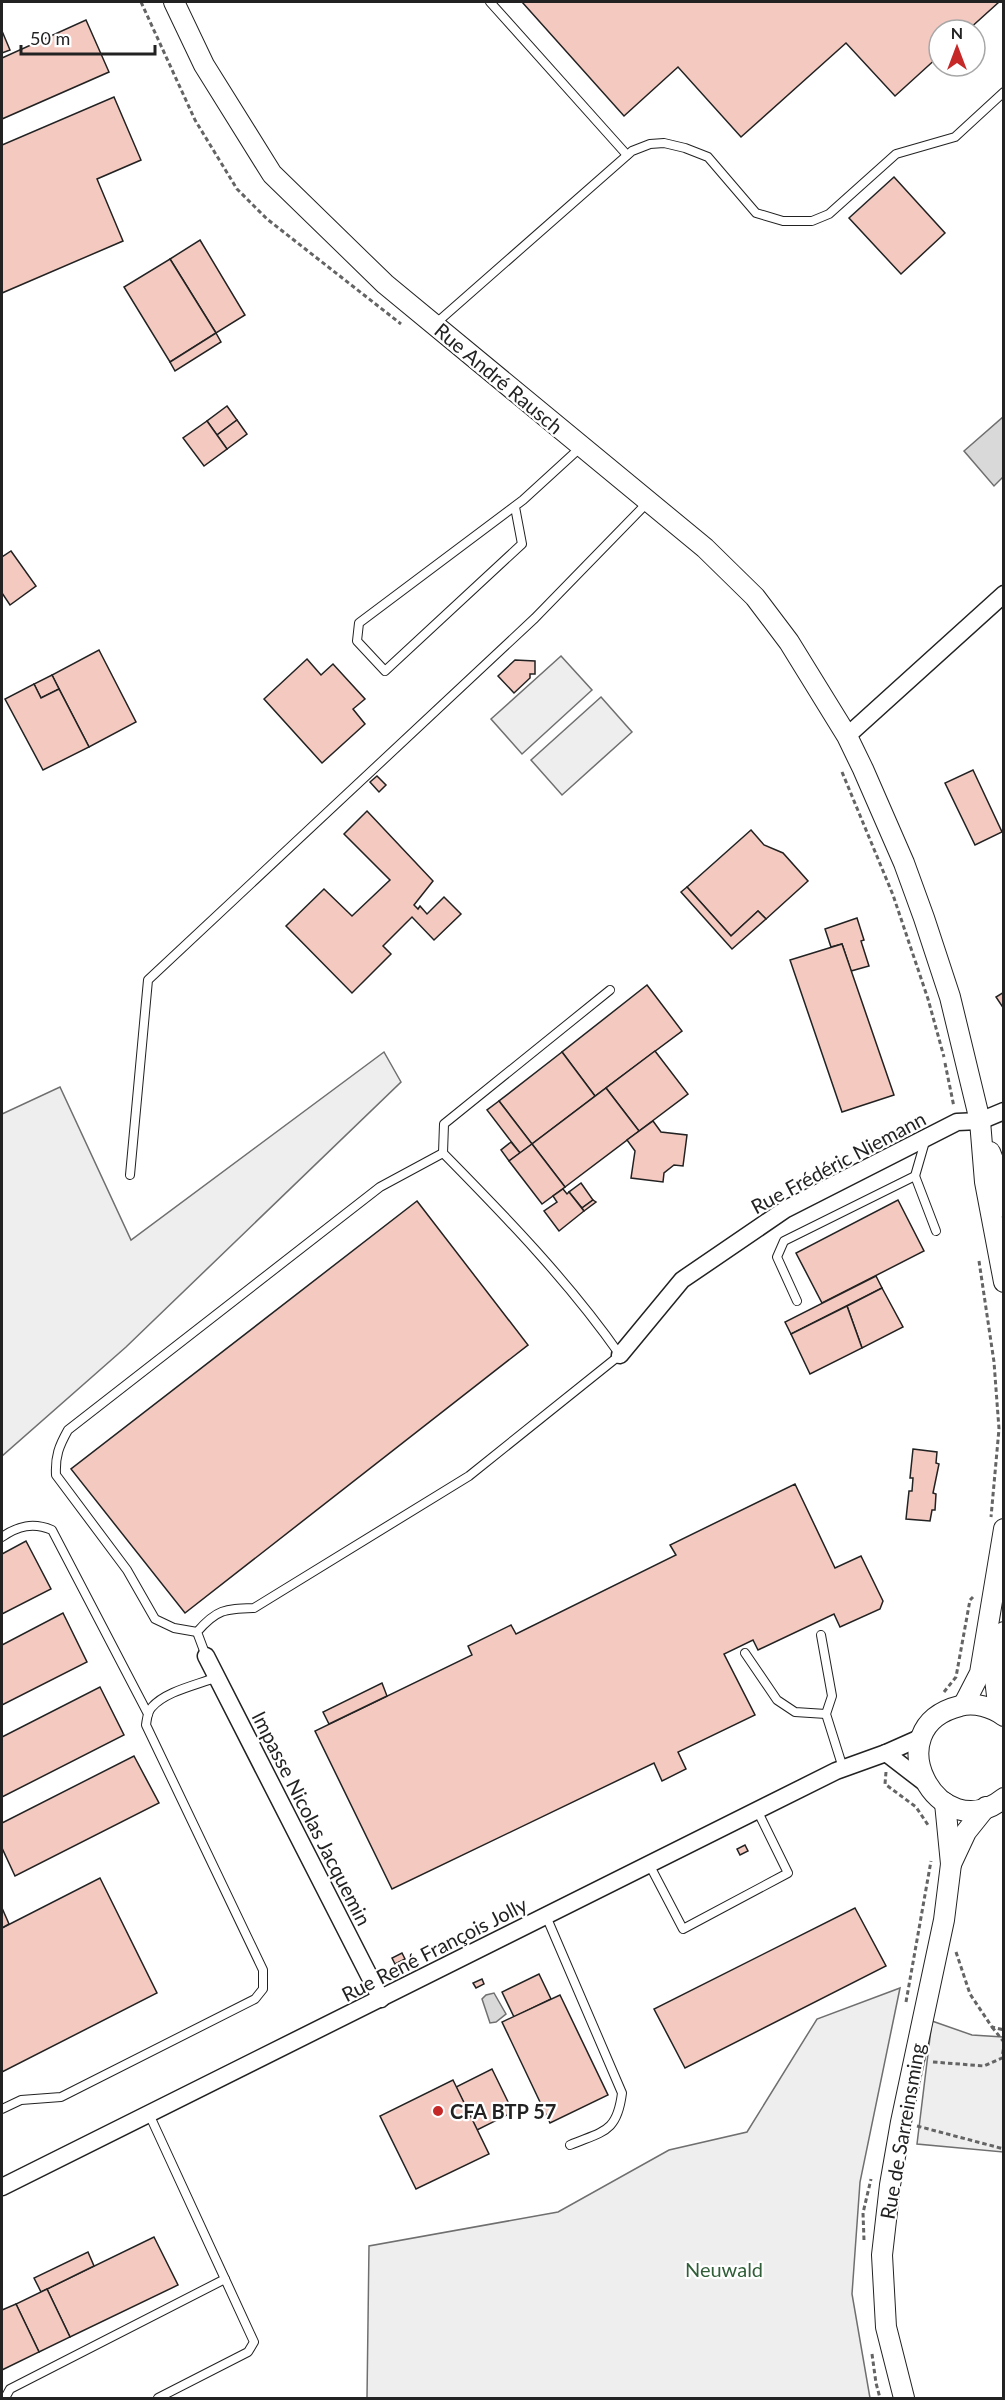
<svg xmlns="http://www.w3.org/2000/svg" width="1005" height="2400" font-family="Lato,sans-serif">
<rect width="100%" height="100%" fill="#fff"/>
<g fill="#eee" stroke="#6f6f6f" stroke-width="1.5">
<path d="M561,656L592,690L522,754L491,719Z"/>
<path d="M601,697L632,732L562,795L531,760Z"/>
<path d="M384,1052L401,1082L126,1347L2,1456V1114L60,1087L131,1240Z"/>
<path d="M900,1988L860,2182L852,2294L870,2398H367L369,2246L558,2212L669,2150L747,2132L817,2019Z"/>
<path d="M932,2021L972,2035L1003,2037V2152L917,2144Z"/>
</g>
<g fill="#d9d9d9" stroke="#6f6f6f" stroke-width="1.5">
<path d="M1003,417V477L994,486L964,451Z"/>
<path d="M494,1993L506,2014L496,2022L490,2023L482,1999L486,1995Z"/>
</g>
<g fill="#f3c9c0" stroke="#222" stroke-width="1.5">
<path d="M522,2H999L968,30H939V56L895,96L846,43L741,137L678,67L624,116Z"/>
<path d="M86,20L109,72L2,119V58Z"/>
<path d="M2,31L10,50L2,53Z"/>
<path d="M114,97L141,160L97,179L123,241L2,293V145Z"/>
<path d="M894,177L945,233L901,274L849,218Z"/>
<path d="M200,240L245,315L216,333L170,259Z"/>
<path d="M170,259L216,333L170,362L124,287Z"/>
<path d="M216,333L221,342L175,371L170,362Z"/>
<path d="M227,406L237,420L217,435L207,421Z"/>
<path d="M237,420L247,434L227,449L217,435Z"/>
<path d="M207,421L227,449L204,466L183,438Z"/>
<path d="M11,551L36,586L10,605L2,593V557Z"/>
<path d="M99,650L136,722L89,747L52,675Z"/>
<path d="M307,659L321,675L333,664L365,699L353,709L365,724L322,763L264,699Z"/>
<path d="M515,660L535,661V674H530V678L514,693L498,676Z"/>
<path d="M52,675L59,689L41,698L34,684Z"/>
<path d="M34,684L41,698L59,689L89,747L43,770L5,699Z"/>
<path d="M973,770L1002,832L975,845L945,783Z"/>
<path d="M377,776L386,785L379,792L370,782Z"/>
<path d="M367,811L433,881L414,905L418,909L420,906L427,914L444,897L461,914L434,940L412,917L383,946L391,954L352,993L286,926L324,889L352,916L390,880L344,834Z"/>
<path d="M751,830L764,845L783,853L808,881L766,919L758,911L731,936L687,887Z"/>
<path d="M687,887L731,936L758,911L766,919L732,949L681,892Z"/>
<path d="M857,918L864,940L861,941L869,966L851,971L842,944L831,947L825,929Z"/>
<path d="M842,944L894,1095L842,1112L790,960Z"/>
<path d="M647,985L682,1031L595,1096L562,1052Z"/>
<path d="M1004,992V1009L996,997Z"/>
<path d="M655,1051L688,1094L639,1131L606,1088Z"/>
<path d="M562,1052L595,1096L532,1144L499,1101Z"/>
<path d="M606,1088L639,1131L565,1187L532,1144Z"/>
<path d="M499,1101L532,1144L520,1153L487,1110Z"/>
<path d="M653,1121L661,1132L687,1135L683,1166L674,1165L664,1173L663,1182L631,1178L635,1151L627,1140Z"/>
<path d="M511,1142L520,1153L509,1161L501,1150Z"/>
<path d="M532,1144L565,1187L542,1204L509,1161Z"/>
<path d="M581,1183L593,1200L582,1208L569,1192Z"/>
<path d="M563,1189L567,1194L569,1192L584,1211L559,1231L544,1211L557,1202L553,1196Z"/>
<path d="M593,1200L596,1202L584,1211L582,1208Z"/>
<path d="M898,1200L924,1251L822,1303L796,1253Z"/>
<path d="M417,1201L528,1345L185,1613L71,1469Z"/>
<path d="M876,1276L882,1288L791,1334L785,1322Z"/>
<path d="M882,1288L903,1327L862,1348L847,1306Z"/>
<path d="M847,1306L862,1348L810,1374L791,1334Z"/>
<path d="M913,1449L937,1452L936,1463L939,1464L933,1493L936,1494L935,1510H932L930,1521L906,1519L909,1491H912L913,1478H910Z"/>
<path d="M795,1484L835,1568L861,1556L883,1601L880,1609L840,1627L834,1614L758,1650L753,1640L724,1654L755,1715L678,1752L686,1769L662,1781L654,1763L392,1889L315,1731L472,1655L468,1646L511,1625L516,1634L676,1555L670,1545Z"/>
<path d="M26,1541L51,1589L2,1614V1554Z"/>
<path d="M63,1613L87,1662L2,1705V1645Z"/>
<path d="M382,1683L387,1696L329,1724L323,1712Z"/>
<path d="M100,1687L124,1735L2,1797V1737Z"/>
<path d="M134,1756L159,1803L15,1876L2,1848V1823Z"/>
<path d="M745,1845L748,1851L740,1855L737,1849Z"/>
<path d="M100,1878L157,1993L2,2072V1928Z"/>
<path d="M2,1908L9,1924L2,1928Z"/>
<path d="M855,1908L886,1966L685,2068L654,2009Z"/>
<path d="M402,1953L405,1959L395,1964L392,1958Z"/>
<path d="M539,1974L551,1999L514,2017L502,1992Z"/>
<path d="M482,1979L484,1984L476,1988L473,1983Z"/>
<path d="M560,1995L608,2095L550,2123L502,2022Z"/>
<path d="M492,2069L513,2112L477,2130L456,2087Z"/>
<path d="M453,2080L489,2154L416,2189L380,2116Z"/>
<path d="M154,2237L178,2285L70,2337L47,2289Z"/>
<path d="M88,2252L94,2266L41,2292L34,2278Z"/>
<path d="M47,2289L70,2337L39,2352L16,2304Z"/>
<path d="M16,2304L39,2352L2,2370V2310Z"/>
</g>
<g fill="none" stroke-linecap="round" stroke-linejoin="round">
<defs>
<g id="service">
<path d="M490,2L627,155"/>
<path d="M434,325L632,151L650,144L664,143L685,148L708,157L756,213L783,221H812L829,214L896,154L955,137L1004,92"/>
<path d="M515,507L522,544L385,671L357,641L359,623L523,500L581,447"/>
<path d="M130,1175L148,980L535,618L648,502"/>
<path d="M915,1176L936,1231"/>
<path d="M797,1301L777,1257L784,1241L915,1176L926,1138"/>
<path d="M2,1537C18,1526 33,1522 52,1530L148,1714"/>
<path d="M197,1632L174,1628L155,1619L127,1570L56,1475C55,1456 59,1446 68,1430L380,1187L443,1153"/>
<path d="M821,1635L832,1696L826,1714L843,1768"/>
<path d="M745,1653L777,1700L795,1712L826,1714"/>
<path d="M206,1656L197,1632C217,1609 225,1609 254,1608L469,1476L620,1355C569,1282 506,1217 443,1153L444,1124L610,990"/>
<path d="M649,1864L683,1929L788,1873L757,1810"/>
<path d="M546,1916L622,2093C617,2133 603,2131 570,2145"/>
<path d="M2,2109L21,2100L61,2097L255,1999L263,1989V1970L146,1725C147,1719 147,1712 152,1707C166,1691 197,1685 217,1677"/>
<path d="M149,2114L254,2342L248,2352L158,2398"/>
<path d="M5,2398L10,2389L225,2279"/>
</g>
<g id="minor">
<path d="M847,736L1004,594"/>
<path d="M620,1355L682,1280L786,1209L957,1122L980,1121L1004,1111"/>
<path d="M206,1656L381,1999"/>
<path d="M886,1753L925,1783"/>
<path d="M2,2187L836,1771L886,1753L922,1737"/>
</g>
<g id="tertiary">
<path d="M174,2L204,65L272,174L385,284L705,548L755,597L789,642L847,736L863,769L904,863L924,918L950,997L980,1121L985,1182L1004,1282"/>
<path d="M990,1152L997,1170L1004,1207"/>
<path d="M964,1704L980,1673L1004,1529"/>
<path d="M999,1712L995,1679L1004,1632"/>
<path d="M1004,1716C992,1707 974,1702 960,1706C874,1727 938,1851 1004,1798"/>
<path d="M951,1864L966,1832L986,1807"/>
<path d="M904,2398L886,2327L882,2255L890,2185L901,2122L944,1920L951,1864L945,1803"/>
</g>
</defs>
<use href="#service" stroke="#222" stroke-width="10"/>
<use href="#minor" stroke="#222" stroke-width="19"/>
<use href="#tertiary" stroke="#222" stroke-width="22"/>
<g stroke="#646464" stroke-width="3" stroke-dasharray="4.5 3" stroke-linecap="butt">
<path d="M141,2L195,120L237,189L267,219L401,324"/>
<path d="M842,772L893,895L928,999L944,1057"/>
<path d="M945,1063L954,1107"/>
<path d="M979,1261L994,1362L999,1429L991,1517"/>
<path d="M944,1692L956,1677L970,1600L973,1597"/>
<path d="M886,1772L885,1784L916,1807L928,1825"/>
<path d="M956,1952L970,1994L992,2027L1004,2030"/>
<path d="M906,2002L931,1861"/>
<path d="M992,2027L1004,2042"/>
<path d="M933,2062L984,2066L1002,2058L1004,2045"/>
<path d="M917,2126L1004,2149"/>
<path d="M864,2240L863,2213L871,2179"/>
<path d="M872,2354L876,2383L880,2398"/>
</g>
<use href="#service" stroke="#fff" stroke-width="8"/>
<use href="#minor" stroke="#fff" stroke-width="16"/>
<use href="#tertiary" stroke="#fff" stroke-width="20"/>
</g>
<circle fill="#c62828" stroke="#fff" stroke-width="2" cx="438" cy="2111" r="6"/>
<g text-anchor="middle" dominant-baseline="central" stroke-width="4.5" stroke-linejoin="round" paint-order="stroke">
<g font-size="20" fill="#222" stroke="#fff">
<text transform="translate(499 378) rotate(40)">Rue André Rausch</text>
<text transform="translate(838 1162) rotate(-28)">Rue Frédéric Niemann</text>
<text transform="translate(312 1818) rotate(63)">Impasse Nicolas Jacquemin</text>
<text transform="translate(434 1949) rotate(-27)">Rue René François Jolly</text>
<text transform="translate(902 2131) rotate(-80)">Rue de Sarreinsming</text>
</g>
<g font-size="20" font-weight="bold" fill="#222" stroke="#fff" text-anchor="start">
<text x="450" y="2111">CFA BTP 57</text>
</g>
<g font-size="20" fill="#2f5e38" stroke="#fff">
<text x="724" y="2269">Neuwald</text>
</g>
</g>
<rect width="1005" height="2400" fill="none" stroke="#222222" stroke-width="6"/>
<g transform="translate(957 48)"><circle r="28" fill="#ffffff" stroke="#a7a7a7" stroke-width="1.5"/>
<path d="M0-4.5L10 22L0 15L-10 22Z" fill="#c62828"/>
<text y="-9" font-size="16" font-weight="bold" text-anchor="middle" fill="#222222">N</text>
</g>
<path d="M21 45v9h134v-9" fill="none" stroke="#222222" stroke-width="3"/>
<text x="30" y="45" font-size="18" fill="#222222" stroke="#ffffff" stroke-width="4.5" paint-order="stroke">50 m</text>
</svg>
